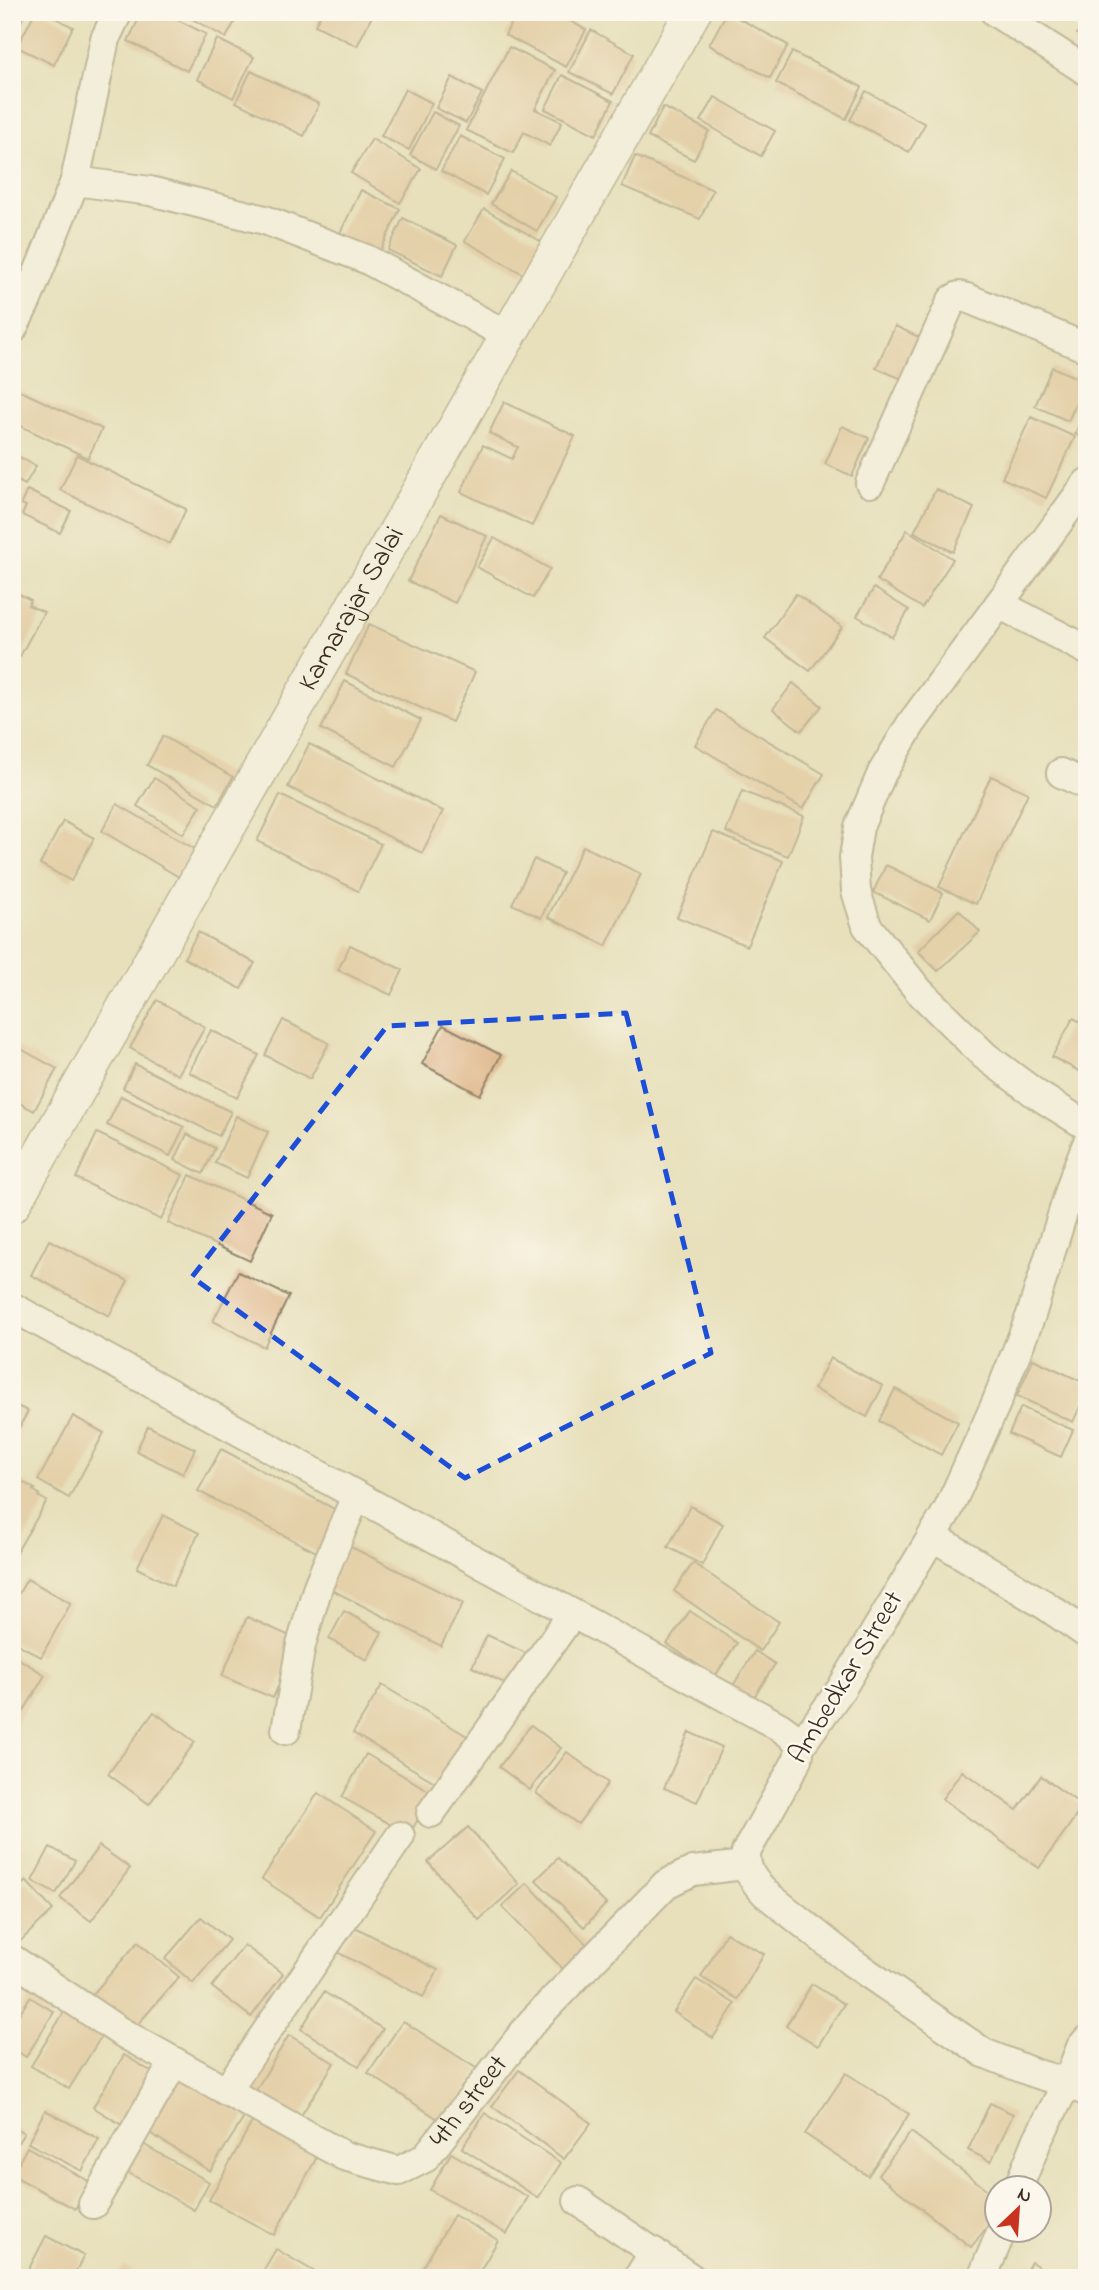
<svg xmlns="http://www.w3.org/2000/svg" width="1099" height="2290" font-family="'Indie Flower',sans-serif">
<rect width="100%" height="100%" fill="#fbf7ec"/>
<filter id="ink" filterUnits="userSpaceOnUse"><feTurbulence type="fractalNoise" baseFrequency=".0143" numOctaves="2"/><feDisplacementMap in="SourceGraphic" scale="14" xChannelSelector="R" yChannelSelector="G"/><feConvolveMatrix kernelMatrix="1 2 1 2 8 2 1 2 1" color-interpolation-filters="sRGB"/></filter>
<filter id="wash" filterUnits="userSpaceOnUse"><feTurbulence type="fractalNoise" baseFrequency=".00686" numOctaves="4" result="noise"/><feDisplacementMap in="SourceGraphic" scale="28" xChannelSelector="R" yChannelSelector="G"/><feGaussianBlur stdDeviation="1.57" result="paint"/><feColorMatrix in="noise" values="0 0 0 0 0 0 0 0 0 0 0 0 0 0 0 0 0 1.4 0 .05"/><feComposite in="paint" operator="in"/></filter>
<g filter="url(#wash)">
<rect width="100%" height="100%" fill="#e8e0bb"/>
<g id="blocks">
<g fill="#e1bc92">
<path d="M12,12H26L12,38Z"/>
<path d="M35,12H44L73,27L54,65L17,47Z"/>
<path d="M142,12H162L206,34L187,71L128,41Z"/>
<path d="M180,12H240L226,38Z"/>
<path d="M322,12H374L357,46L315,25Z"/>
<path d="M517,12H554L586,30L566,67L505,35Z"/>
<path d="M727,12L788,45L770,78L709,45Z"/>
<path d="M1087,17V40L1077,34Z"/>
<path d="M591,30L634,54L613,94L569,72Z"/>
<path d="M217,39L254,57L233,98L197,79Z"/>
<path d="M509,47L555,70L535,109L562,122L550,146L524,132L513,153L466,130Z"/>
<path d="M792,52L862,87L846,119L776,83Z"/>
<path d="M251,71L319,104L304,136L236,102Z"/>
<path d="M562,75L613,101L596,135L545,109Z"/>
<path d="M452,77L482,93L466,123L436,108Z"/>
<path d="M405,89L432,103L409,150L381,136Z"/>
<path d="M866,91L925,124L909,152L850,120Z"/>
<path d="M715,97L775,131L761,156L701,121Z"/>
<path d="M663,107L709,131L694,160L648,137Z"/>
<path d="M433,112L459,126L436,169L410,155Z"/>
<path d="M460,136L505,159L486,195L441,171Z"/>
<path d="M372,139L421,169L400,203L351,173Z"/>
<path d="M635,156L713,190L700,219L622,186Z"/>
<path d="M511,171L556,197L537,231L491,204Z"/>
<path d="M361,190L400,209L379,254L339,235Z"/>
<path d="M484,209L542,242L523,274L465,241Z"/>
<path d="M403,218L457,245L442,276L388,250Z"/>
<path d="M895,326L921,338L902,379L876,368Z"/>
<path d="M1052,367L1086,382L1068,421L1035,406Z"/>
<path d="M12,387L102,429L88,458L12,422Z"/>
<path d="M504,402L575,436L532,526L461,492L483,445L512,459L518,447L489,433Z"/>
<path d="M1087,407V439L1075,434Z"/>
<path d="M1031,417L1075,437L1046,498L1002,478Z"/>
<path d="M842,426L869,438L852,476L825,464Z"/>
<path d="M12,453L36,466L25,485L12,478Z"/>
<path d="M77,455L186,509L170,544L60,490Z"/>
<path d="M936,489L974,508L953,552L914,532Z"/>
<path d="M27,490L71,511L60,533L22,515L26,506L21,504Z"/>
<path d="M441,514L487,536L455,603L408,581Z"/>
<path d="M907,530L953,559L922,608L877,580Z"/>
<path d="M494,538L550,569L533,598L477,567Z"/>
<path d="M874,588L909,610L892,637L857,616Z"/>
<path d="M15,592L31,600L28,605L44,612L19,658L12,655V598Z"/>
<path d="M796,594L842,627L810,671L765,638Z"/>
<path d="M369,624L475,672L452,722L346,674Z"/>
<path d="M345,681L421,720L396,767L321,729Z"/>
<path d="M793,683L822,706L801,731L773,709Z"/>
<path d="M716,710L824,774L803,809L695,745Z"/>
<path d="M163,736L233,777L217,805L147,765Z"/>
<path d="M309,744L443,811L422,853L288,787Z"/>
<path d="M991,776L1028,793L976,904L939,887Z"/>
<path d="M154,778L201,806L183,834L137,806Z"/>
<path d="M742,791L804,816L788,856L726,832Z"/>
<path d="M280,795L381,844L358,891L257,841Z"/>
<path d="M117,804L195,849L179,877L102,831Z"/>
<path d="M63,821L94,838L71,881L40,864Z"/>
<path d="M713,832L783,861L747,946L677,917Z"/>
<path d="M583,846L641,874L606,946L548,917Z"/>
<path d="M534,859L562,873L541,918L512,904Z"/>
<path d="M886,865L943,893L930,920L873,892Z"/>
<path d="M959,910L980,932L938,971L918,951Z"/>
<path d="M198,932L255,963L241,989L184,958Z"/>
<path d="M350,945L403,970L391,995L338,970Z"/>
<path d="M157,1000L205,1027L178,1075L130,1048Z"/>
<path d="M1073,1018L1087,1025V1075L1052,1057Z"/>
<path d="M283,1020L329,1043L310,1079L265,1055Z"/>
<path d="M443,1025L501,1055L480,1095L422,1064Z"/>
<path d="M211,1030L259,1055L237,1098L189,1072Z"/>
<path d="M12,1044L57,1069L34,1111L12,1099Z"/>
<path d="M135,1064L231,1112L219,1136L123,1088Z"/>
<path d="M121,1096L184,1127L170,1156L107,1125Z"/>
<path d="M236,1116L268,1132L247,1178L215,1163Z"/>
<path d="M97,1133L183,1175L161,1220L76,1178Z"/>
<path d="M187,1134L215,1148L203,1174L175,1160Z"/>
<path d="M190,1175L272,1213L250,1261L168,1223Z"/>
<path d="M1078,1190L1087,1193V1227L1067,1219Z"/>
<path d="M49,1240L128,1281L109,1316L31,1275Z"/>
<path d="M238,1272L289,1296L264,1347L213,1321Z"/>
<path d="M830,1358L883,1386L867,1417L814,1389Z"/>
<path d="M1033,1359L1087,1384V1392L1073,1422L1017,1396Z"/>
<path d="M895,1389L958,1422L941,1455L879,1421Z"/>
<path d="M12,1404L28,1411L12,1441Z"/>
<path d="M1021,1407L1073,1430L1061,1457L1009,1434Z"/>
<path d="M73,1416L104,1433L69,1498L38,1480Z"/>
<path d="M148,1426L195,1449L183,1474L136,1451Z"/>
<path d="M221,1449L342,1513L320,1554L198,1491Z"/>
<path d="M12,1476L35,1489L33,1490L39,1494L38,1496L47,1501L16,1553L12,1550Z"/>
<path d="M690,1506L723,1524L702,1565L668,1547Z"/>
<path d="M163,1515L199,1533L173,1586L137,1568Z"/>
<path d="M349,1546L463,1603L441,1646L328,1588Z"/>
<path d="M693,1563L779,1622L760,1651L674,1591Z"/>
<path d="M27,1579L71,1603L41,1657L12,1641V1605Z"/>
<path d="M344,1611L382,1632L367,1660L329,1639Z"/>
<path d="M690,1611L737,1643L715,1676L667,1644Z"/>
<path d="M247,1617L299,1640L273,1698L222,1676Z"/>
<path d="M487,1635L528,1654L512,1687L472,1667Z"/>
<path d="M755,1651L775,1664L749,1705L729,1692Z"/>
<path d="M14,1656L45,1675L12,1731V1659Z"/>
<path d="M382,1685L472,1739L443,1787L353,1733Z"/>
<path d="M154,1712L195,1742L149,1804L108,1774Z"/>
<path d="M531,1725L561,1748L530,1790L499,1767Z"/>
<path d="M689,1732L722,1747L697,1802L664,1788Z"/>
<path d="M567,1752L608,1783L578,1824L536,1793Z"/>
<path d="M366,1754L433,1793L409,1835L342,1797Z"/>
<path d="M962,1771L1017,1810L1041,1776L1083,1806L1039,1868L942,1799Z"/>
<path d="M318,1793L376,1831L320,1917L262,1879Z"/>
<path d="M468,1827L519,1884L479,1920L428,1862Z"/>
<path d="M99,1846L130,1868L91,1921L60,1898Z"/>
<path d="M50,1847L75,1861L56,1894L32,1881Z"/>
<path d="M558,1858L606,1904L584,1927L536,1880Z"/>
<path d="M26,1881L53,1910L12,1949V1893Z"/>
<path d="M527,1883L593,1951L569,1975L502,1907Z"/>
<path d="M201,1917L229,1940L193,1983L165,1959Z"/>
<path d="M353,1926L438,1970L423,1997L339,1953Z"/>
<path d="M726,1933L764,1954L738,1999L701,1977Z"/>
<path d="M138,1942L179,1977L132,2031L92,1995Z"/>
<path d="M244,1945L283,1974L251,2017L212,1987Z"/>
<path d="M696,1979L735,2004L713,2038L674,2012Z"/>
<path d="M812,1984L844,2004L818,2046L786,2026Z"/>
<path d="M324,1992L383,2029L359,2066L301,2029Z"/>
<path d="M30,1997L54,2012L26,2057L12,2048V2025Z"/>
<path d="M64,2012L102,2035L69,2089L31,2066Z"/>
<path d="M403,2021L479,2070L444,2123L368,2073Z"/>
<path d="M289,2035L334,2063L297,2122L253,2095Z"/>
<path d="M124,2055L154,2073L122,2125L93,2107Z"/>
<path d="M519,2070L591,2123L564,2159L492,2106Z"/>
<path d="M174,2072L245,2116L210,2171L139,2126Z"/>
<path d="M846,2073L909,2114L868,2176L805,2134Z"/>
<path d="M990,2103L1013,2114L991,2162L968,2150Z"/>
<path d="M45,2110L99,2139L82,2171L28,2143Z"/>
<path d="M485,2113L561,2163L538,2198L462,2148Z"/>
<path d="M252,2122L317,2157L274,2235L209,2200Z"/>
<path d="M12,2126L24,2133L12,2152Z"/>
<path d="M911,2132L998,2198V2213L971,2247L878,2175Z"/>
<path d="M136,2140L209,2182L194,2210L120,2168Z"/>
<path d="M27,2147L90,2182L75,2209L12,2175Z"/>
<path d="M451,2153L528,2197L507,2234L430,2190Z"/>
<path d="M454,2215L498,2240L476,2278H433L421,2271Z"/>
<path d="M46,2236L84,2256L72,2278H24Z"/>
<path d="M276,2249L325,2278H259Z"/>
<path d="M1031,2262L1057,2278H1022Z"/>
<path d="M123,2266L144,2278H117Z"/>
</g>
</g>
</g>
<g filter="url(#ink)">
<use href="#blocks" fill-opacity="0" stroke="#92856c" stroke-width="2"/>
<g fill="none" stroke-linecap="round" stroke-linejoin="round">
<defs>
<g id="minor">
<path d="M995,12L1087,71"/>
<path d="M75,181L150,191L265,220L366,259L509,336"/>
<path d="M12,330L27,300L75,181L105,39L118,12"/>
<path d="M870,483L952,300L959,296L967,298L1087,348"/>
<path d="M999,604L1087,483"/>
<path d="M1087,650L999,604L911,724L882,773L859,827L854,857L856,891L867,926L919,991L985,1056L1036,1094L1087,1126"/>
<path d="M1061,773L1087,785"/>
<path d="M1087,1144L1076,1171L1031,1315L997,1401L948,1510L841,1689L800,1746L798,1759L746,1852C745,1870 753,1880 765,1893L853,1963L984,2053L1034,2073L1067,2083L1087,2092"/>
<path d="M12,1307L780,1727L791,1735L800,1746"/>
<path d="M932,1536L1045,1605L1087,1634"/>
<path d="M286,1730L301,1645L318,1586L356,1496"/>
<path d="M431,1813L572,1614"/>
<path id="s1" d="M12,1959L119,2031L344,2156L399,2171L425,2158L532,2022L666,1884L693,1871L745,1865"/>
<path d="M226,2091L400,1836"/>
<path d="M1018,2188L1038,2139L1067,2083L1081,2047L1087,2040"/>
<path d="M578,2201L691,2278"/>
<path d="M93,2204L174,2062"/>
<path d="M638,2278L654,2252"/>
<path d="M982,2278L1002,2230"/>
</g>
<g id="tertiary">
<path id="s2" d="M12,1205L693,12"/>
</g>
</defs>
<use href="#minor" stroke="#92856c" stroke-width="32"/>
<use href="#tertiary" stroke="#92856c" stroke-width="38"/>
<use href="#minor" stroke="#fff" stroke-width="28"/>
<use href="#tertiary" stroke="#fff" stroke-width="35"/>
</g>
</g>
<path d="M0 0H1099V2290H0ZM626,1013L711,1353L465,1478L192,1277L387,1026Z" fill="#e8e0bb" fill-opacity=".55" fill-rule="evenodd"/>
<path fill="none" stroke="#1d4ed8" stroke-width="5" stroke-dasharray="14 9" stroke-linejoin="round" d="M626,1013L711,1353L465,1478L192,1277L387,1026Z"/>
<g text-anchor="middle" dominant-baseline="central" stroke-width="5" stroke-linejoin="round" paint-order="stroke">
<g font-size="28" fill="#3b2a1e" stroke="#fbf7ec">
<text stroke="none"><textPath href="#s2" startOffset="686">Kamarajar Salai</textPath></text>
<text transform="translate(847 1678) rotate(-59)">Ambedkar Street</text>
<text stroke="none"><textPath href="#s1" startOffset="544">4th street</textPath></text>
</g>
</g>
<rect width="1099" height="2290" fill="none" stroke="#fbf7ec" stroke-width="42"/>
<g transform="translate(1018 2209) rotate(25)"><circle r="33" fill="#fbf7ec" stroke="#aea59a" stroke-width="2"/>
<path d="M0-5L12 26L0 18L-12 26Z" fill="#c8321e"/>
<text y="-10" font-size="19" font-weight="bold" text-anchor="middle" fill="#3b2a1e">N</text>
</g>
</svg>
